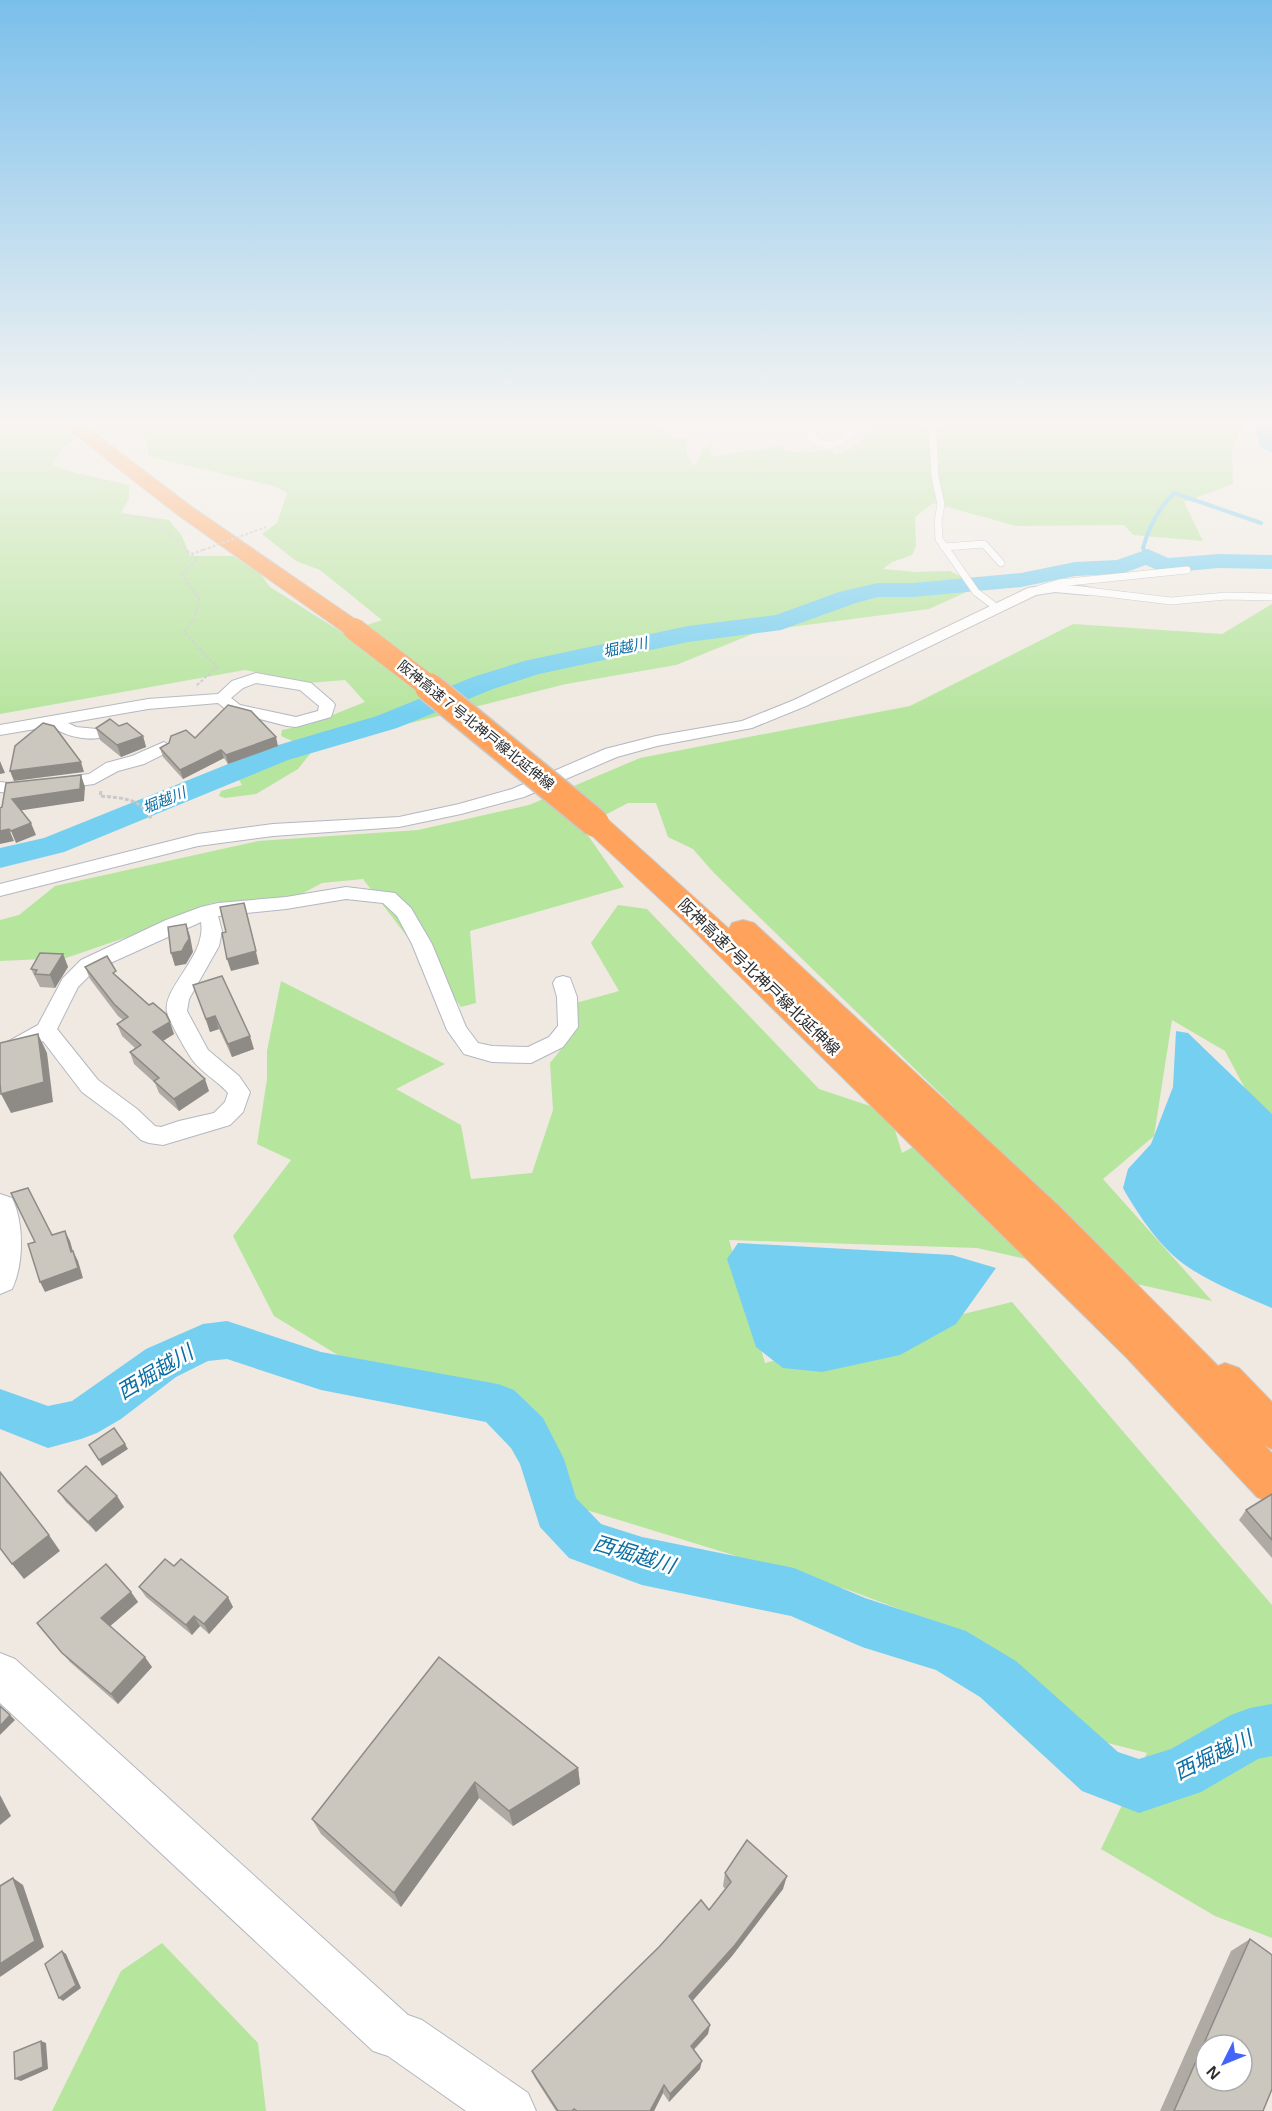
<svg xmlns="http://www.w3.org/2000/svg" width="1272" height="2111" font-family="Helvetica,'Noto Sans JP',sans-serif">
<rect width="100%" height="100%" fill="#efe9e1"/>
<g fill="#b6e59e" fill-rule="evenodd">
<path d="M0,420H655L654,423L672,434V437L681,439L687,437V454L693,466L699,460L701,450L711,443L714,444L710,450L712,457L786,445L783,450L801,453L830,450L836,454C855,450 866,435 878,420H913L915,425L945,426V420H1246L1232,448L1233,484L1184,502L1203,541L1133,535L1124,525L1016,526L933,503L915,517L916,546L912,555L892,562L883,569L916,572L950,571L980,586L929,609L760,631L676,665L566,684L367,734L314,749L298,769L256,794L225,798L219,796L221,791L242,785L236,775L297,743L281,736L282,730L310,724L365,702L345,680L308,683L245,670L0,714ZM141,430L147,441L148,456L277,487L287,493L277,523L262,534L296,561L320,570L382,620L343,633L270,587L259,572L233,556H190L182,536L169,520L121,513L129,498V485L72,472L53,465L64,447L77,437Z"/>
<path d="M1272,604V1139L1225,1051L1172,1020L1154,1136L1103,1179L1212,1301L977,1248L729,1240L765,1363L1012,1302L1272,1605V1938L1215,1916L1101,1849L1147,1753L1100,1741L1023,1684L918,1616L843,1588L778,1577L733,1555L580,1508L497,1384L359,1368L274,1316L233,1236L291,1160L257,1144L267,1079V1051L281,981L445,1064L396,1089L461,1125L471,1179L532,1173L553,1110L550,1063L579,1027L576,1003L619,991L591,943L618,905L647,909L819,1089L879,1109L894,1127L902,1153L920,1143L954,1107L714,873L693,849L668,837L656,803H628L582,827L624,887L470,931L476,1003L461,1007L363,879L322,883L294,898L212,903L133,935L66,958L0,961V920L19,915L55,886L258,841L418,830L529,805L640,758L910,706L1073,624L1222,634Z"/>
<path d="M162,1943L258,2043L266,2111H52L121,1971Z"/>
</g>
<g fill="#75cff0">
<path d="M1260,420H1272V453L1260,447L1255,430Z"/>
<path d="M1176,1031L1188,1033L1272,1114V1308C1244,1296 1213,1284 1188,1267C1162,1250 1138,1215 1123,1188L1128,1169L1151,1144L1173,1087Z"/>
<path d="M738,1243L952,1255L996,1268L956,1324L900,1355L822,1372L783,1368L756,1347L727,1259Z"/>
</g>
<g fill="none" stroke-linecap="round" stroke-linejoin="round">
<path stroke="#75cff0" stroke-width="4" d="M1148,556L1143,548C1149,526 1158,509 1174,493L1261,523"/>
<g fill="#75cff0" fill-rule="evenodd">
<path d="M1148,549L1168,558L1219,554L1272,555V569L1219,568L1164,573L1146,565L1121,574L1075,576L1021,587L913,597H878L856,603L781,630L688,642L539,674L493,689L397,728L288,760L64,852L0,868V848L44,838L268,748L377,716L473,677L524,661L688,626L776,615L839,592L878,583H913L1021,573L1075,562L1117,560Z"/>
<path d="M227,1321L321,1352L498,1384L514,1390L543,1418L564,1459L576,1498L601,1524L642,1537L794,1568L865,1598L966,1631L1016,1661L1118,1752L1139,1759L1171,1749L1231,1715L1250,1708L1272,1704V1756L1258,1759L1201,1792L1139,1813L1082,1791L980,1697L936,1670L862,1647L791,1616L642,1585L569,1558L540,1527L520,1464L511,1448L486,1422L321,1390L227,1359L208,1361L176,1377L121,1419L97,1433L81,1439L48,1448L0,1429V1389L48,1406L72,1401L146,1349L203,1324Z"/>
</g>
<defs>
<g id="lane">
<path d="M813,420L814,427L809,435C832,455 845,441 860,420"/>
<path d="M932,420L935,477L941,504L938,521L939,539L976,592L997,608"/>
<path d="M944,547L984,544L1001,563"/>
<path d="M1039,589L1059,583L1187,570"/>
<path d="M1088,591L1171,601L1226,596L1272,597"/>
</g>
<g id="street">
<path d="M1055,584L1088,587L1095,591L1088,595L1055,592L1036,595L806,706L752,728L657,746L617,757L524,797L461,814L399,827L273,836L198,846L0,896V884L198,834L273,824L399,817L459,804L512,789L605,749L656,736L742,721L794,700L1028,588Z"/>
<path d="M256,673L311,683L333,702L335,705L331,717L296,727L287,726L228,711L218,703L148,709L68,723L76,727L107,730L109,733C99,744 62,737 53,726L0,735V725L148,699L218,694L232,681ZM256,683L300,690L319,706L318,711L296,717L240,705L231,698L243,688Z"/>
<path d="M164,742L172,747L170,751L144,764L118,771L94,784L18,794L0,792V782L18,784L89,774L106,763L132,756Z"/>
<path d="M346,887L395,893L411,908L432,944L466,1027L478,1043L492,1046L528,1047L549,1037L558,1026L557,997L553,983L556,978L563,976L570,978L577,997L578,1027L563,1047L531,1063L492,1062L464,1054L447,1030L412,944L397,916L383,903L346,899L286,909L218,916L222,931L219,946L189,999L187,1011L208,1050L239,1076L250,1092L243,1112L230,1125L163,1145L149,1143L141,1140L121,1121L82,1092L43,1041L0,1063V1046L38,1025L63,978L81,960L166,920L201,907L218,903L286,897ZM201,922C207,956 162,988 167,1012C170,1023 184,1047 191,1058C200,1072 217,1080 228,1093L225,1102L214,1113L179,1121L161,1127L155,1126L137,1109L98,1080L57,1029L78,987L95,970Z"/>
</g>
<g id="secondary">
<path d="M0,1194L12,1198C24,1222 24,1264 12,1289L0,1294Z"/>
<path d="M0,1653L15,1659L408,2015L422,2020L528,2093L536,2111H466L388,2056L373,2051L0,1703Z"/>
</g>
<g id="highway">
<path d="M56,420H77L192,507L362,624L366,629L362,634L354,636L346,634L178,515Z"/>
<path d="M595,814L605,817L729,929L732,923L743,920L754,923L1060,1207L1218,1366L1225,1363L1239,1368L1272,1402V1449L1265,1446L1272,1453V1503L1257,1497L1126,1357L689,926L585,829L581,823L585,817Z"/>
</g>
</defs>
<use href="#lane" stroke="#b4b7c1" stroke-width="8"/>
<use href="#street" stroke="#b4b7c1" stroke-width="2"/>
<use href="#secondary" stroke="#b4b7c1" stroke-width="2"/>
<use href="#highway" stroke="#c9c9c9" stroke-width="2"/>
<g stroke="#c9c9c9" stroke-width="2" stroke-dasharray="3 2" stroke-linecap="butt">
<path d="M125,515L153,519L191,554L203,550"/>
<path d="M191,554L198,559L182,574L199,599L194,620L184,632L217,667L197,685L198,687"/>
</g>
<path stroke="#c9c9c9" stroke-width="3" stroke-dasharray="4 2" stroke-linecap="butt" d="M101,791L100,796C122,798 142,798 152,820"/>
<use href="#lane" stroke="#fff" stroke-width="7"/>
<use href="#street" fill="#fff" fill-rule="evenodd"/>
<use href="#secondary" fill="#fff" fill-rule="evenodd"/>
<use href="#highway" fill="#ffa35c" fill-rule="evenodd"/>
<defs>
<path id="highway-bridge-far1" d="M354,629L431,688"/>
<path id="highway-bridge" d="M429,687L595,823"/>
</defs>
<use href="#highway-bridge-far1" stroke="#c9c9c9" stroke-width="23" stroke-linecap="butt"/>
<use href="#highway-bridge" stroke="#c9c9c9" stroke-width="31" stroke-linecap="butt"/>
<path stroke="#c9c9c9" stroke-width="2" stroke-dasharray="3 2" stroke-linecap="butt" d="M203,550L266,527"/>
<use href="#highway-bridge-far1" stroke="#ffa35c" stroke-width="22"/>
<use href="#highway-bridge" stroke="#ffa35c" stroke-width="28"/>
</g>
<g fill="#afaba4">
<path d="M119,726L143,736L146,747L121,757L100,740L96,728Z"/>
<path d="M195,738L278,746L228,764L224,758L183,779L163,757L160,748Z"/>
<path d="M63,954L68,967L55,988L40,987L31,969Z"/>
<path d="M85,967L119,978L174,1034L163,1041L209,1091L179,1111L159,1093L155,1083L134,1064L130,1052L135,1048L122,1036L117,1024L123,1020L118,1016L90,979Z"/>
<path d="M193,985L254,1049L232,1057L219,1029L210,1032Z"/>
<path d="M58,1491L117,1496L124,1507L96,1532L66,1502Z"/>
<path d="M1272,1494V1558L1239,1520L1246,1510Z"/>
<path d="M174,1566L233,1607L209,1634L200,1626L192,1635L146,1597L139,1587Z"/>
<path d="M131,1592L138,1602L110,1626L152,1667L118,1704L70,1662L37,1623Z"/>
<path d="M439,1657L578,1768L580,1784L513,1826L479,1798L401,1907L321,1834L312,1819Z"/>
<path d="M725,1873L783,1889L732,1956L692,2001L708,2034L694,2050L700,2069L669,2102L663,2093L654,2111H556L535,2078L532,2071L709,1910L725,1889L723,1886Z"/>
<path d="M1250,1939L1263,2111H1160L1231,1951Z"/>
</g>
<g fill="#8e8b86">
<path d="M143,736L146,747L121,757L117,745Z"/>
<path d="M276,737L278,746L228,764L226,755Z"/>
<path d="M221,750L224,758L183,779L180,770Z"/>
<path d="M0,761L5,773L0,774Z"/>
<path d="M81,762L84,772L14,781L10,771Z"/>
<path d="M81,775L85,787L84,801L17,811L12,799Z"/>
<path d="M31,823L36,835L16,843L11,831Z"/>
<path d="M9,829L14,841L0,844V831Z"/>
<path d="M247,915L259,964L231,971L227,959Z"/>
<path d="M186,924L190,936L193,952L186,964L175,966L171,953Z"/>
<path d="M63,954L68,967L55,988L50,975Z"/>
<path d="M215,1016L219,1029L210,1032L206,1019Z"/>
<path d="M170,1022L174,1034L158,1044L153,1032Z"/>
<path d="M38,1034L47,1053L53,1102L11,1113L1,1094Z"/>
<path d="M250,1036L254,1049L232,1057L228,1044Z"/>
<path d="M205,1079L209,1091L179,1111L174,1099Z"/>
<path d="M65,1231L70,1241L76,1262L71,1252Z"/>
<path d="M73,1251L78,1261L83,1278L45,1292L40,1282Z"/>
<path d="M125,1444L128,1449L102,1466L99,1460Z"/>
<path d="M117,1496L124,1507L96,1532L88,1522Z"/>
<path d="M49,1535L60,1551L24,1579L12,1564Z"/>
<path d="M131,1592L138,1602L108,1628L101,1618Z"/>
<path d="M228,1597L233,1607L209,1634L204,1624Z"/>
<path d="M194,1616L200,1626L192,1635L186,1625Z"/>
<path d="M145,1657L152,1667L118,1704L111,1694Z"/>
<path d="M10,1715L15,1720L0,1735V1726Z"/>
<path d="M578,1768L580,1784L513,1826L509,1811Z"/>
<path d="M475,1782L479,1798L401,1907L394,1893Z"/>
<path d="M0,1795L11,1816L0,1825Z"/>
<path d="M787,1876L783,1889L732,1956L688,2006L689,1996Z"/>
<path d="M13,1878L23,1885L44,1947L0,1977V1964Z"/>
<path d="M62,1951L66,1954L81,1988L63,2001L59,1998Z"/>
<path d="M710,2025L708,2034L689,2054L691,2046Z"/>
<path d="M41,2041L46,2043L48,2069L21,2081L15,2079Z"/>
<path d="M702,2061L700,2069L669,2102L670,2094Z"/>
<path d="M664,2085L663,2093L654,2111H650Z"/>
</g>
<g fill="#cbc7bf" stroke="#8e8b86" stroke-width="1.5" fill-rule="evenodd">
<path d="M228,705L251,711L276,737L226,755L221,750L180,770L160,748L169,743L171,736L186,730L195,738Z"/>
<path d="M110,719L119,726L127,723L143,736L117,745L96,728Z"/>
<path d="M43,723L54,726L81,762L10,771L15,746Z"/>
<path d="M81,775L80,789L12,799L31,823L11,831L9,829L0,831V808L2,807L6,783Z"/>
<path d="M244,903L256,951L227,959L222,933L226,932L220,907Z"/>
<path d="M186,924L189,939L185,945L182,951L171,953L168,927Z"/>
<path d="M40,953L63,954L50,975L35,974L37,970L31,969Z"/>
<path d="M107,956L116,971L113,973L149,1005L153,1003L166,1014L170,1022L153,1032L205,1079L174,1099L154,1081L159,1078L130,1052L141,1045L117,1024L128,1017L114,1004L85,967Z"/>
<path d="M222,976L250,1036L228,1044L215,1016L206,1019L193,985Z"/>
<path d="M38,1034L44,1082L1,1094L0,1083V1043Z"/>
<path d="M28,1188L52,1235L65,1231L71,1252L73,1251L78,1268L40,1282L28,1244L35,1242L11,1193Z"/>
<path d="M114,1428L125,1444L99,1460L89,1445Z"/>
<path d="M86,1466L117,1496L88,1522L58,1491Z"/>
<path d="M0,1472L49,1535L12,1564L0,1548Z"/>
<path d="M1272,1494V1540L1246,1510Z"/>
<path d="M165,1559L174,1566L181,1559L228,1597L204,1624L194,1616L186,1625L139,1587Z"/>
<path d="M106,1564L131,1592L101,1618L145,1657L111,1694L62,1653L37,1623Z"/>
<path d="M439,1657L578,1768L509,1811L475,1782L394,1893L312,1819Z"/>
<path d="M0,1706L10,1715L0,1726Z"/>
<path d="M747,1840L787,1876L735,1945L689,1996L710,2025L691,2046L702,2061L670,2094L664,2085L650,2111H577L574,2109L572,2111H558L532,2071L659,1947L701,1900L709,1910L731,1882L725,1873Z"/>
<path d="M13,1878L35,1941L0,1964V1886Z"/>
<path d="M1250,1939L1272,1955V2089L1263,2111H1174ZM1206,2045H1242V2081H1206Z"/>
<path d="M62,1951L76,1985L59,1998L45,1964Z"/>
<path d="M41,2041L43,2067L15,2079L14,2052Z"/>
</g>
<linearGradient id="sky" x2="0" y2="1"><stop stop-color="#7abfeb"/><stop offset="0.59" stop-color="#f8f5f2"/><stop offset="1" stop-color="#f8f5f2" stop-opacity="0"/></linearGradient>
<rect width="1272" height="716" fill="url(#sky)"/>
<g text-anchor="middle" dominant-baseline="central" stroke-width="5" stroke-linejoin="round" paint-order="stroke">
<g font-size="14" fill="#2e2e2e" stroke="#fff">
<text transform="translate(476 725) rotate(39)">阪神高速７号北神戸線北延伸線</text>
</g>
<g font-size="15" font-style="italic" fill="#0d6fa3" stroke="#fff">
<text transform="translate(625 647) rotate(-12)">堀越川</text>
<text transform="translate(164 800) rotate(-22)">堀越川</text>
</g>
<g font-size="16" fill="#2e2e2e" stroke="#fff">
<text transform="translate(759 977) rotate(44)">阪神高速7号北神戸線北延伸線</text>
</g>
<g font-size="21" font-style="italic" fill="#0d6fa3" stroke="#fff">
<text transform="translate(155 1372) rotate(-31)">西堀越川</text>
<text transform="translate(634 1554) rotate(17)">西堀越川</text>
<text transform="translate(1213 1755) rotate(-26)">西堀越川</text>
</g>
</g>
<g transform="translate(1224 2063) rotate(227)"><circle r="28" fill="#ffffff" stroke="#ababab" stroke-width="1.5"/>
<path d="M0-4.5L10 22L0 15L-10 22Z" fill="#4264fb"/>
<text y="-9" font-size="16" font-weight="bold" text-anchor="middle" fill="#2e2e2e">N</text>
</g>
</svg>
